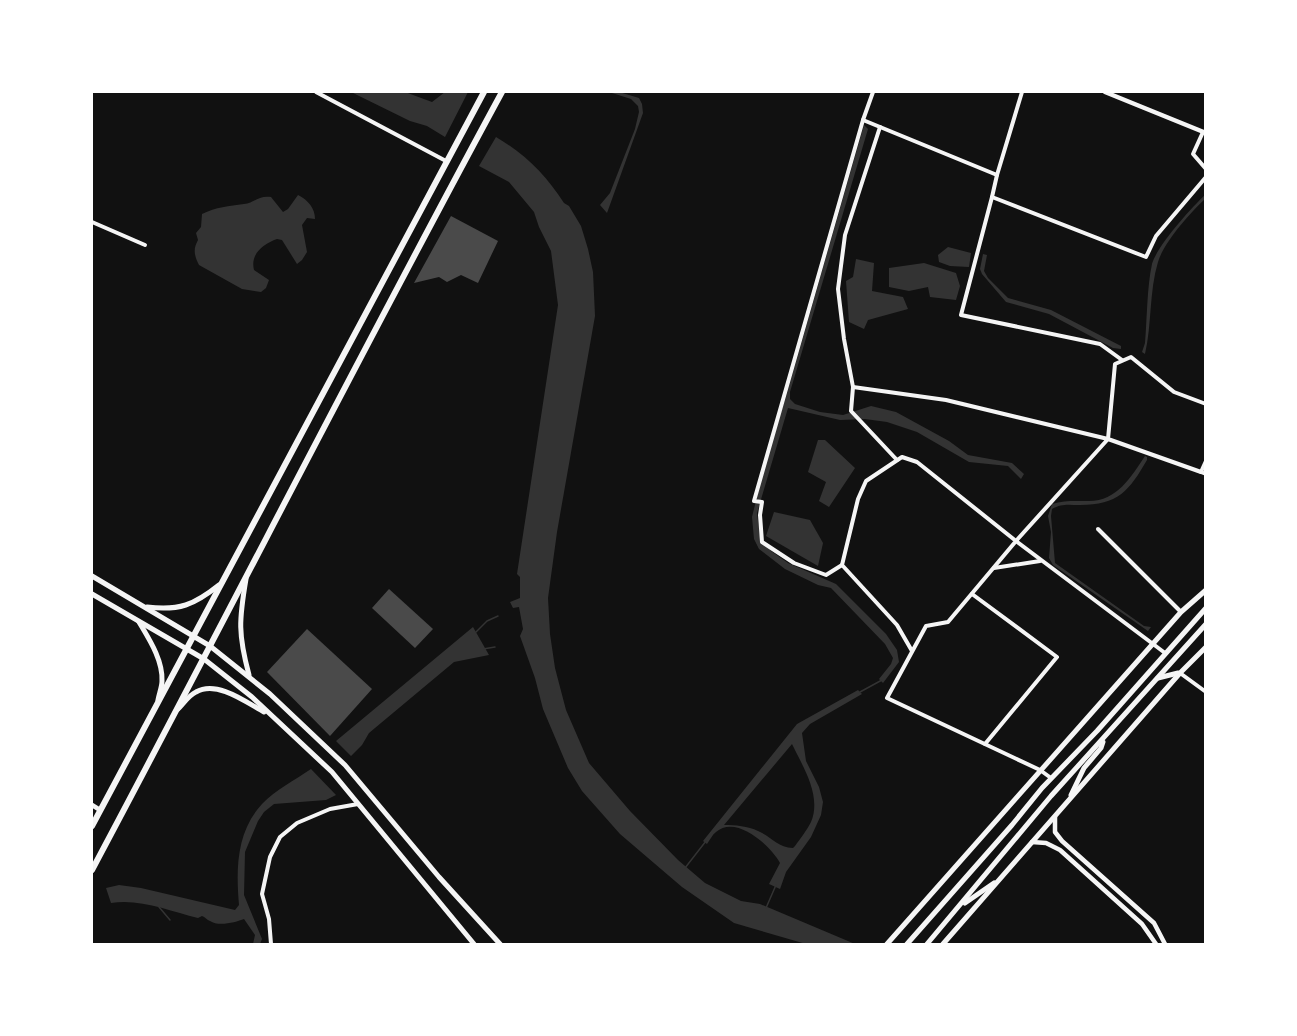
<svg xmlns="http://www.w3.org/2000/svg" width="1297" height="1036" font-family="'Titillium Web',sans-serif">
<rect width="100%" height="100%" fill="#111"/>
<g fill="#333" fill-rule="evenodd">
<path d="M351,92H405L432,102L445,92H468L445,137L427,126L410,121Z"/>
<path d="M576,92H619L639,98L642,104L643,113L607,213L600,205L610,193L635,129L639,112L638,106L631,99L612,93Z"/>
<path d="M864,125L868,129L790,392V399L795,404L820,412L843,415L871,406L896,412L949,441L968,455L1012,463L1024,474L1021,479L1008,466L969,462L917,432L887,422L865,419L840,420L788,408L757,513L760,536L771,551L788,563L836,584L886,634L897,650L899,662L883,683L879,679L891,664L893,658L885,644L831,588L818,585L785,569L759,549L754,539L752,517L768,452L786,397Z"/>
<path d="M496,137C525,154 546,175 564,203L569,206L581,226L588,249L593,272L595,316L557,532L548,598L550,634L555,668L566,710L589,763L630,811L678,860L705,883L741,901L760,904L855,944H806L734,923L682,887L620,834L582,791L568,768L543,709L535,678L520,636L523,629L519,607L513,608L510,602L520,598V577L517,574L558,305L551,251L539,227L534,212L509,182L479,166Z"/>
<path d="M298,195C308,200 315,208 315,219L307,218L302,225L307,252L302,260L297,264L282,240L277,239C263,244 250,254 254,270L269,280L266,288L261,292L242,289L199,265C194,255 193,249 198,240L196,233L201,227L202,214C216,207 229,206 244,204C254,203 259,195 271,197L283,212L288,209Z"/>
<path d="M1205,195V199C1190,213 1164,242 1158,262C1149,292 1152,324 1145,354L1142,352L1145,343C1147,320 1147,286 1152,264C1157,246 1191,208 1205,195Z"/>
<path d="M948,247L971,253L969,267L950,266L939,262L938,255Z"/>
<path d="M983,254L987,255L984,271L988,278L1008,298L1051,310L1121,346V349L1113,348L1049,314L1006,302L982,274L980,269Z"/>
<path d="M856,259L874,263L872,291L903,297L908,309L868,320L864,329L849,322L846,281L853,277Z"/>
<path d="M924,263L956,273L960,286L956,300L930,297L928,287L909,291L889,287V268Z"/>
<path d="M818,440H825L855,468L829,507L819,501L826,482L808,472Z"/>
<path d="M1145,456L1147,457V460C1129,491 1118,505 1080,505C1070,505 1062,503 1052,509L1051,516L1055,563L1144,626L1151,627L1148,631L1053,565L1049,558L1051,532L1048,516L1052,504C1064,500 1077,501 1089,501C1117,501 1131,477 1145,456Z"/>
<path d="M774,512L810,520L823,543L818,566L766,536Z"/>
<path d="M473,627L489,655L454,662L369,733L362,745L351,756L336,741Z"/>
<path d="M858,690L862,694L810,724L802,733L806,761L819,787L823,802L821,815L811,837L786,872L780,889L769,884L780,863C771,846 736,814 716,832C712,835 710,840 707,844L703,841L797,724ZM792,744C803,767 822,796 811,822C807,830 800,839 795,846L793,848C777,847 772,837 758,831C748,826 735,825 724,825Z"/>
<path d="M311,769L336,795L326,800L274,804L264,812L258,821L245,852L244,895L262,939L260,944H253L255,935L244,919C236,922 219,927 210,921C207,920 205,917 202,916L198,918C170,911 139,898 111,903L106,888L119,885L141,888L235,910L239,905C236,870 236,832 262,804C275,790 295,780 311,769Z"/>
</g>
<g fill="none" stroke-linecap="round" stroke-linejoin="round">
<g stroke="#333" stroke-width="1.5">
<path d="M476,632L487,621L498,616"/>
<path d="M483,649L495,647"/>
<path d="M860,692L882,680"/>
<path d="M685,868L706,841"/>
<path d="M159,907L170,920"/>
<path d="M766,908L776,885"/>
</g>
</g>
<g fill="#4a4a4a">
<path d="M451,216L498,241L478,283L461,275L447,282L439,277L414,283Z"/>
<path d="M389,589L433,629L415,648L372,608Z"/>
<path d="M307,629L372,689L330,736L267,672Z"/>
</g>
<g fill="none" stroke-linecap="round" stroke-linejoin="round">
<g stroke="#f5f5f5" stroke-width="4">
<path d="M316,92L446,161"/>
<path d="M873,92L863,120L997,175L1022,92"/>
<path d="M880,127L845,235L838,289L844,339L853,387L851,411L897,460"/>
<path d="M1203,132L1193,154L1206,169"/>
<path d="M997,175L992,197L1146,257L1156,236L1206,177"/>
<path d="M992,197L961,315L1100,344L1122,360"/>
<path d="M92,222L145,245"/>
<path d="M853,387L946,400L1108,439L1016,541L1165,653"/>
<path d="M1206,461L1201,472L1206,474"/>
<path d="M1201,472L1108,439L1115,364L1131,357L1174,392L1206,404"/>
<path d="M1098,529L1181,612"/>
<path d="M842,565L826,575L794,563L762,542L760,515L762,502L754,501L863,120"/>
<path d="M994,568L1040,561"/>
<path d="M972,594L1057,657L985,744"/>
<path d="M912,651L897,625L842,565L858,499L866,481L902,457L917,462L1016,541L948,622L926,626L887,698L1040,770L1051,778"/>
<path d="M1180,673L1206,692"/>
<path d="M271,944L269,919L262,894L270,857L280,837L297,823L330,809L358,804"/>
</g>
<g stroke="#f5f5f5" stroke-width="4.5">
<path d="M1105,92L1206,133"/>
<path d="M92,805L100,810"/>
<path d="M1055,817V832L1062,841L1154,923L1165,944"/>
<path d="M1032,842L1046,843L1060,850L1142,924L1156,944"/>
</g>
<g stroke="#f5f5f5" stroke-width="5">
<path d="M92,576L210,646L270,694L345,765L439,877L500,944"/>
<path d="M246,579C239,620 238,634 249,675"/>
<path d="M92,594L204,659L252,697L332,772L474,944"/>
<path d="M147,607C179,611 194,605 219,585"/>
<path d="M139,622C149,639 163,660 162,681C162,687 159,694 158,700"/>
<path d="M1158,678L1178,673"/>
<path d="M178,709C183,704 189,695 196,692C217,680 246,702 264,712"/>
<path d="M1071,795L1084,768L1101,748L1103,742"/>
<path d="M965,903L994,883"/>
<path d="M887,944L1181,612L1206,590"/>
<path d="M907,944L1012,825L1042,788L1097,731L1206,608"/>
<path d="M927,944L1051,796L1206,624"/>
<path d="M943,944L1180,673L1206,647"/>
</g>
<g stroke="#f5f5f5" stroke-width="6">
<path d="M92,826L484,92"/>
<path d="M92,870C230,611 362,350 502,92"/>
</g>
</g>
<rect width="1297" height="1036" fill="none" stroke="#ffffff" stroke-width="186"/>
</svg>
